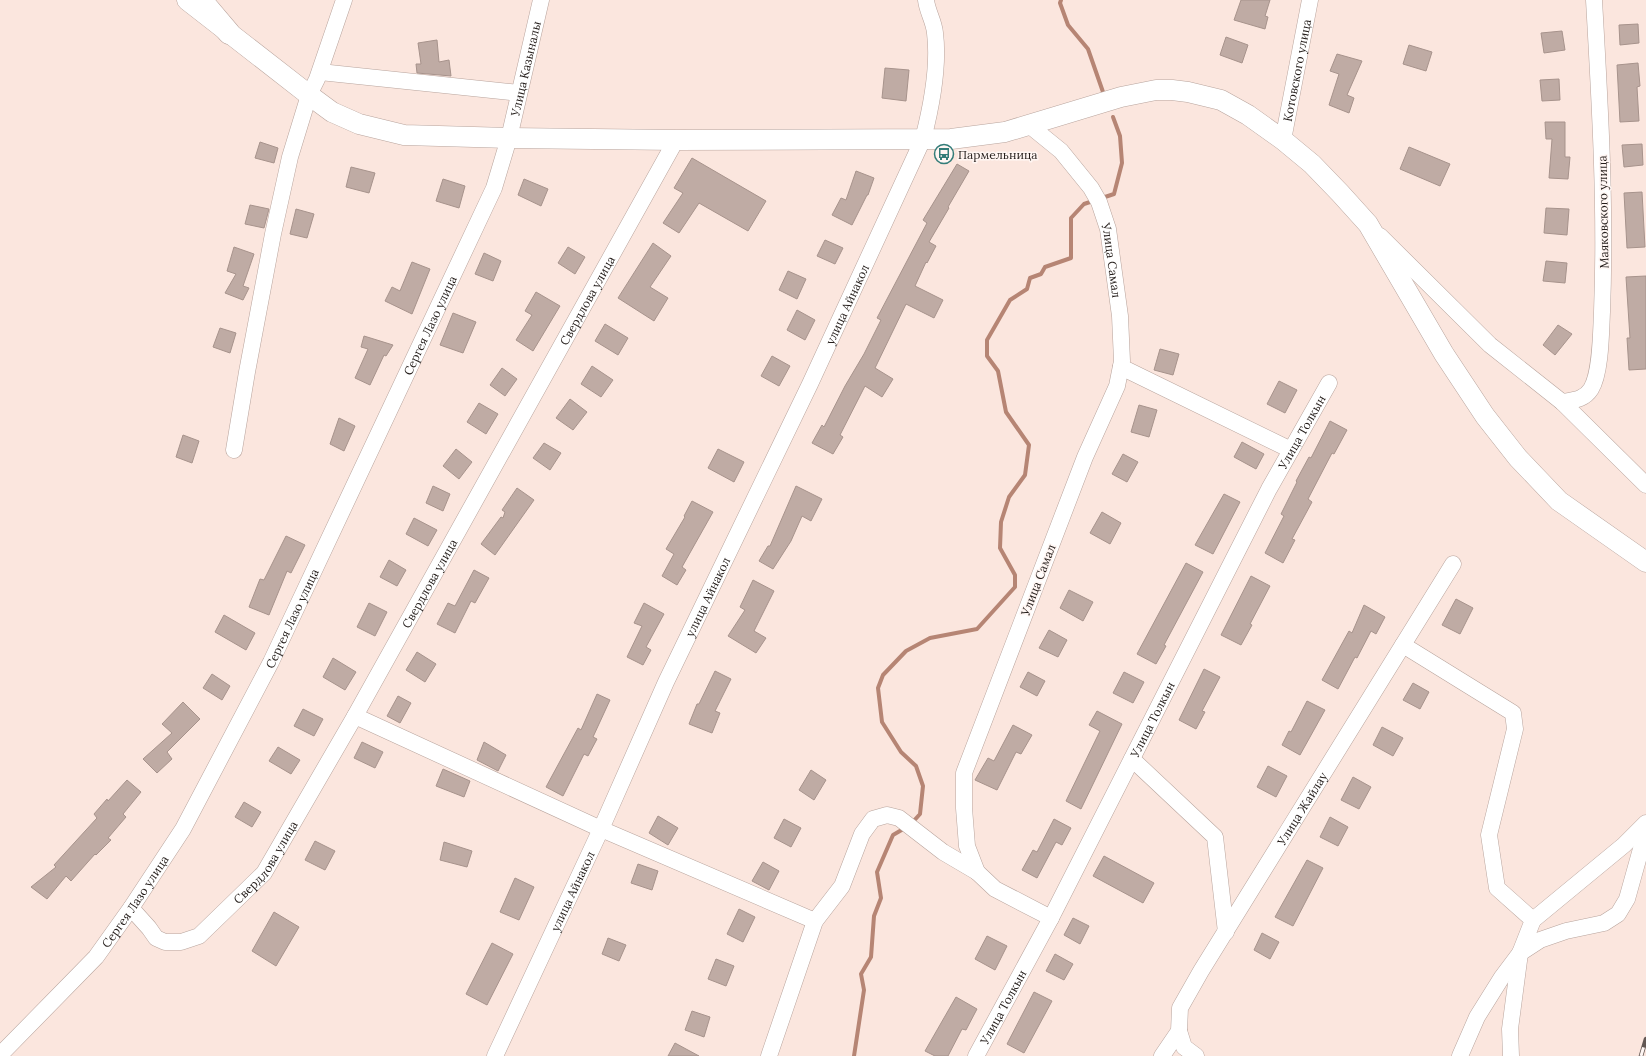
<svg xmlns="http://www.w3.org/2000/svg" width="1646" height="1056" font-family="Lora,serif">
<rect width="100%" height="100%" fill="#fbe6de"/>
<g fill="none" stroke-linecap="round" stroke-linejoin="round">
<g stroke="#b68574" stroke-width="4">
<path d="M1061,0L1060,3L1068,25L1088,49L1103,92"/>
<path d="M1102,198L1114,194L1122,163L1120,136L1113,117"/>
<path d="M911,824L920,814L923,786L916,766L901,752L882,722L878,688L883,675L906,651L930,638L977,629L1015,587V575L1000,548L1001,522L1009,497L1025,475L1029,445L1006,412L998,371L987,356V340L1010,300L1027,289L1030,278L1041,274L1045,267L1071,258V218L1084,204L1093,201"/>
<path d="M854,1056L864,990L861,974L871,957L874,916L881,898L877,872L893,835L905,828"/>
</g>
</g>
<g fill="#bfaba4" stroke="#a7938c">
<path d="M1241,0H1270L1265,16L1268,17L1265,29L1234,20Z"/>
<path d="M1638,24L1639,43L1620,45L1619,25Z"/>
<path d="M1562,31L1565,50L1544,53L1541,33Z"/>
<path d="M1226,37L1248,45L1242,63L1220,55Z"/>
<path d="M437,40L439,62L449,60L451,76L417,73L416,64H421L418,43Z"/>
<path d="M1409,45L1432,52L1426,71L1403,64Z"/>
<path d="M1337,54L1362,61L1347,95L1354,98L1349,113L1329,105L1339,74L1330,71Z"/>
<path d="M1638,63L1640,86L1637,87L1639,121L1620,122L1617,65Z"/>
<path d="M885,68L909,70L906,101L882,98Z"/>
<path d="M1559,79L1560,100L1542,101L1540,80Z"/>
<path d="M1545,122H1565V157H1570L1568,179L1549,178L1552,139H1546Z"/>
<path d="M260,142L278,148L274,163L255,158Z"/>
<path d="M1642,144L1643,165L1624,167L1622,145Z"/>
<path d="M1409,147L1450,164L1440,186L1400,169Z"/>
<path d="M692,158L766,201L748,231L699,203L679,233L663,223L683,193L674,188Z"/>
<path d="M957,164L969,171L948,207L949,208L929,242L936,246L927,263L926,262L915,286L943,300L934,318L906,304L875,368L893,379L882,397L865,386L840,435L843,437L833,454L812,443L822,425L824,427L845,386L864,354L881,320L877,318L927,223L923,220Z"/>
<path d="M351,167L375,173L369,193L346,187Z"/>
<path d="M856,171L874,178L868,195H867L852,225L832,215L841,198L846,200Z"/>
<path d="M443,179L465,186L459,208L436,201Z"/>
<path d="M524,179L548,189L541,206L518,195Z"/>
<path d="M1642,192L1645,247L1627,248L1624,193Z"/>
<path d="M250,205L269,209L264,228L245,224Z"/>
<path d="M1546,208L1569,209L1567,235L1544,233Z"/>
<path d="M296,209L314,214L307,238L290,234Z"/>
<path d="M825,240L843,248L835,264L817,256Z"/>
<path d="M653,243L671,256L650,287L668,298L654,321L618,298Z"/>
<path d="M234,247L254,254L243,286L249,288L243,300L225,293L236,274L227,271Z"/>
<path d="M568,247L585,257L575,274L558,263Z"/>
<path d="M484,253L501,261L493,281L475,274Z"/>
<path d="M1546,261L1567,263L1565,283L1543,281Z"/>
<path d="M412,262L430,269L412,314L385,301L392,287L400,291Z"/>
<path d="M788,271L806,279L797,299L779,290Z"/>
<path d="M1646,276V369L1629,370L1627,338H1630L1626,277Z"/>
<path d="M536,292L560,306L533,351L516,340L532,315L525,311Z"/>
<path d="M797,310L815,320L805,340L787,330Z"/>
<path d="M453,313L476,322L463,353L440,345Z"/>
<path d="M605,324L628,338L618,355L595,341Z"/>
<path d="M1558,325L1572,334L1555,355L1543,345Z"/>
<path d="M220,328L236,333L230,353L213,347Z"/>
<path d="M364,336L393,345L386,356L384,355L370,385L355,378L368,349L361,347Z"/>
<path d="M1160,349L1179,354L1173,375L1154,370Z"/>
<path d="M772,356L790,366L779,386L761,376Z"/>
<path d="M592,366L613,380L601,397L581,384Z"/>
<path d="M502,368L517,379L505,396L490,385Z"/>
<path d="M1279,381L1297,390L1285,413L1267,404Z"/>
<path d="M570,399L587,412L573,430L556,418Z"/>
<path d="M479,403L498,414L486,434L467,422Z"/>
<path d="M1139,405L1157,410L1149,437L1131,432Z"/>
<path d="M339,418L355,426L344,451L330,444Z"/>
<path d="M1330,421L1347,430L1334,454L1332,453L1308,499L1312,502L1292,539L1295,540L1283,563L1265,553L1284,516L1281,514L1297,482L1296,481L1309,457L1311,458Z"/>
<path d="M183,435L199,441L192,463L176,457Z"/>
<path d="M1242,442L1264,454L1256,469L1234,457Z"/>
<path d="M544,443L561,453L550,470L533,458Z"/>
<path d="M456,449L472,462L459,479L443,466Z"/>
<path d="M718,449L744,462L734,482L708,468Z"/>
<path d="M1123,454L1138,462L1127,482L1112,474Z"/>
<path d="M433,486L450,494L443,511L426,503Z"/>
<path d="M796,486L822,499L811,521L802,516L791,541L773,569L759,561L768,546H770Z"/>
<path d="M517,488L534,500L495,555L481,544L501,517L503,518L505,512L502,510Z"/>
<path d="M1224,494L1240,502L1213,554L1195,545Z"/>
<path d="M692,501L713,512L682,567L686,570L677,585L662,576L674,554L666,549L685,517L684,516Z"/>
<path d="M1102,512L1121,523L1110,544L1090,533Z"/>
<path d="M414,518L437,530L428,546L406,534Z"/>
<path d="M286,536L305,545L291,573L287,571L269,615L249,607L260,579L264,580Z"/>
<path d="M389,560L406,570L397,586L380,577Z"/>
<path d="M1186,563L1203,572L1164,645L1166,646L1156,664L1137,654Z"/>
<path d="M474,570L489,578L475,603L471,601L455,633L437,624L448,603L455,606Z"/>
<path d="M1251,576L1270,586L1250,624L1252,625L1241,645L1221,635Z"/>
<path d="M753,580L774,591L754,631L766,638L756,653L728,636L745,610L740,607Z"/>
<path d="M1069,590L1093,602L1083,621L1060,608Z"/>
<path d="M1456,599L1473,608L1460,634L1442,625Z"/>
<path d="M369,603L387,612L375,636L357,627Z"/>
<path d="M644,603L664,614L646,647L651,650L643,665L627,657L642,626L634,623Z"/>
<path d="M1364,605L1385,617L1376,634L1371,631L1357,658L1355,657L1338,689L1322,680L1349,631L1352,633Z"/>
<path d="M224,615L255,633L246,650L215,632Z"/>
<path d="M1049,630L1067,640L1058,657L1039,648Z"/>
<path d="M417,652L436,664L425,682L406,670Z"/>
<path d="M333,658L356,672L345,690L323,677Z"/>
<path d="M1204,669L1220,677L1202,711L1205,712L1196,729L1179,720Z"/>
<path d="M715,671L731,679L715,711L720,713L712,733L689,724L697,704H699Z"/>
<path d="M1028,672L1045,681L1037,696L1020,687Z"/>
<path d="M1124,672L1144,682L1133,703L1113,693Z"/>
<path d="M212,674L230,686L222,700L203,688Z"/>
<path d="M1413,683L1429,692L1420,709L1403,700Z"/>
<path d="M597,694L610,700L593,737L597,739L588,756L584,754L563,796L546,787L578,728L581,730Z"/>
<path d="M398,696L411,703L400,723L387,716Z"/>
<path d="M1307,701L1325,710L1300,755L1282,745L1289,731L1291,732Z"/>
<path d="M183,702L200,719L167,752L172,759L157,773L143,759L172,733L162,724Z"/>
<path d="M303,709L323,719L314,736L294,726Z"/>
<path d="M1097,711L1122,724L1081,809L1066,801L1100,731L1089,725Z"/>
<path d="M1013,725L1032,735L1021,754L1016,752L997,790L975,780L988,758L994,761Z"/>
<path d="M1382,727L1403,738L1393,756L1373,745Z"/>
<path d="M362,742L383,752L375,768L354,758Z"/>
<path d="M484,742L506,755L498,771L477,760Z"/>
<path d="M278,747L300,760L291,774L269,761Z"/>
<path d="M1268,766L1287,776L1276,797L1257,787Z"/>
<path d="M443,769L470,781L464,797L436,786Z"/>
<path d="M811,770L826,780L814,800L799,790Z"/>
<path d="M1353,777L1371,787L1359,809L1341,800Z"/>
<path d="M127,780L141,792L123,814L126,817L108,838L111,840L96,855L95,854L71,881L66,876L47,899L31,887L56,867L54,865L97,818L94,814L107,799L108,801Z"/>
<path d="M244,802L261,812L252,827L235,817Z"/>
<path d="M658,816L678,828L668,845L649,833Z"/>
<path d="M1330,817L1348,827L1338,846L1320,837Z"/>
<path d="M784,819L801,828L791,847L774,838Z"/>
<path d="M1054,819L1071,828L1062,845L1056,842L1037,878L1022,870L1033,850L1037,852Z"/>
<path d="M315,841L335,851L325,870L305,860Z"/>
<path d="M444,842L472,851L467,867L440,860Z"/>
<path d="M1104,856L1154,883L1143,903L1093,876Z"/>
<path d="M1307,860L1323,868L1293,926L1275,917Z"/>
<path d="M763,862L779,871L769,890L752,881Z"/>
<path d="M638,864L658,871L652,890L631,883Z"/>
<path d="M515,878L534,887L519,920L500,912Z"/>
<path d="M739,909L755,917L743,942L727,934Z"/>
<path d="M274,912L299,927L276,966L252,951Z"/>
<path d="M1073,918L1089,926L1080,944L1064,935Z"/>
<path d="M1262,933L1279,942L1270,959L1254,950Z"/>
<path d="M987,936L1007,946L995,970L975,959Z"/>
<path d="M608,938L626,945L619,961L602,954Z"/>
<path d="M492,943L513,954L487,1005L466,994Z"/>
<path d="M1055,954L1073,964L1064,980L1046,971Z"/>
<path d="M716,959L734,966L726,986L708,979Z"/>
<path d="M1034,992L1052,1001L1024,1053L1007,1044Z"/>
<path d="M956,997L977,1009L966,1030L962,1029L948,1056H935L925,1051Z"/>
<path d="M692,1011L710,1017L704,1037L685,1030Z"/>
<path d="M675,1043L699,1056H668Z"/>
</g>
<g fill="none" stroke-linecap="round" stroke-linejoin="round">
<defs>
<g id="minor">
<path d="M320,72L519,93"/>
<path id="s1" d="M1029,125L1061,151L1091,188L1099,202L1108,229L1120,316L1122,361L1117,386L1085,457L964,773V808L967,846L977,872L995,889L1051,918"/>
<path id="s2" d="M1283,140L1310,0"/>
<path d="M1380,236L1490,345L1562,402L1646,485"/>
<path d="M1121,367L1291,450"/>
<path d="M1562,402C1574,400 1584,400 1591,389C1601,373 1601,331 1602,312C1606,208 1600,104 1594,0"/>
<path d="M234,450L247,372L273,234L290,157L309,95L317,79L344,0"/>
<path d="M1403,645L1513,713L1515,729L1489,835L1497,888L1533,920L1520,953L1510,1029L1511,1056"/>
<path d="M355,716L601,829L815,921"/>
<path d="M1132,759L1215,837L1226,932"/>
<path id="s3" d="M131,908L149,928L156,938L165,942H181L199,936L264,873L355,716L676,140"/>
<path d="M1533,920L1624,845L1646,823"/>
<path d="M1179,1031L1184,1047L1196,1056"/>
<path id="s4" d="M0,1055L96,957L131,908L183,829L271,662L494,188L509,138L541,0"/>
<path id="s5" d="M495,1056L601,829L666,682L810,384L923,139C931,108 939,65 935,33C934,21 927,11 926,0"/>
<path d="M769,1056L815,921L842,886L862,834L873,819L887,815L899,818L943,852L977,872"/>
<path id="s6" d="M976,1056L1051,918L1269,489L1329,383"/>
<path id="s7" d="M1162,1056L1179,1031L1180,1008L1201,971L1453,564"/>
<path d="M1460,1056L1477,1017L1502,977L1520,953L1540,940L1566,931L1604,923L1618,914L1627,899L1646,831"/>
</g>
<path id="major" d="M187,0L309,95L332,112L359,124L404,135L509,138L676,140L951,139L1005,132L1121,97L1156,90H1172L1188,92L1221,100L1248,115L1283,140L1312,164L1340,193L1368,224L1444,354L1485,416L1518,458L1559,501L1646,562"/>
<path id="highway" d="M201,0L229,33"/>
</defs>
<use href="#minor" stroke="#b8a49d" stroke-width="17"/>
<use href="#major" stroke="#b8a49d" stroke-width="21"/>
<use href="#highway" stroke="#b8a49d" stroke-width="23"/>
<use href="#minor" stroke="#fff" stroke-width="16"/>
<use href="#major" stroke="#fff" stroke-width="20"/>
<use href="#highway" stroke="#fff" stroke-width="22"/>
<defs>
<path id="rail" d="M1641,1056L1646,1039"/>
</defs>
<use href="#rail" stroke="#625753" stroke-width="4.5"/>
<use href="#rail" stroke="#fff6f3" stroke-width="3" stroke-dasharray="9" stroke-linecap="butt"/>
</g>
<defs>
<symbol id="bus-ring" viewBox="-11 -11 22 22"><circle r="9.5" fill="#fff6f3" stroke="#337c78" stroke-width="1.5"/><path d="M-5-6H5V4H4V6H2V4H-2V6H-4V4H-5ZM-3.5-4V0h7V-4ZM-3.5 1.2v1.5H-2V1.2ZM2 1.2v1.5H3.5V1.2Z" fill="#337c78"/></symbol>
</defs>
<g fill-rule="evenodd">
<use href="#bus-ring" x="933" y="143" width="22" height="22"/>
</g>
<g text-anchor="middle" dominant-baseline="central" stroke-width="3" stroke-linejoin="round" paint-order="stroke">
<g font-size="12" fill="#241d1a" stroke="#fff6f3">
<text stroke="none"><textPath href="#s4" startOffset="1128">Улица Казыналы</textPath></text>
<text stroke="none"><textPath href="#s2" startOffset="71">Котовского улица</textPath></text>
<text transform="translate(1603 212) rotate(-91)">Маяковского улица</text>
<text stroke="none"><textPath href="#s1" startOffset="165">Улица Самал</textPath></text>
<text stroke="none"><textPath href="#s3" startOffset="832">Свердлова улица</textPath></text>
<text stroke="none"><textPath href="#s5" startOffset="830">улица Айнакол</textPath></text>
<text stroke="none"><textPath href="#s4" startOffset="853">Сергея Лазо улица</textPath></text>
<text stroke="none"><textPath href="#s6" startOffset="704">Улица Толкын</textPath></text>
<text transform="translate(1038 580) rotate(-69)">Улица Самал</text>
<text stroke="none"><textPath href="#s3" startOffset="508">Свердлова улица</textPath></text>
<text stroke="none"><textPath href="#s5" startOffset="506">улица Айнакол</textPath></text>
<text stroke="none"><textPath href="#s4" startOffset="529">Сергея Лазо улица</textPath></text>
<text stroke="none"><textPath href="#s6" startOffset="380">Улица Толкын</textPath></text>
<text stroke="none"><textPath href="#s7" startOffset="287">Улица Жайлау</textPath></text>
<text stroke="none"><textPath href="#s3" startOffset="184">Свердлова улица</textPath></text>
<text stroke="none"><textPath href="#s5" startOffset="182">улица Айнакол</textPath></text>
<text stroke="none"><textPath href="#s4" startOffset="205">Сергея Лазо улица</textPath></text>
<text stroke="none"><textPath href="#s6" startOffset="56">Улица Толкын</textPath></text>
</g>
<g font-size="12" fill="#241d1a" stroke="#fff6f3" text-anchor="start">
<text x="958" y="154">Пармельница</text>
</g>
</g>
</svg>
